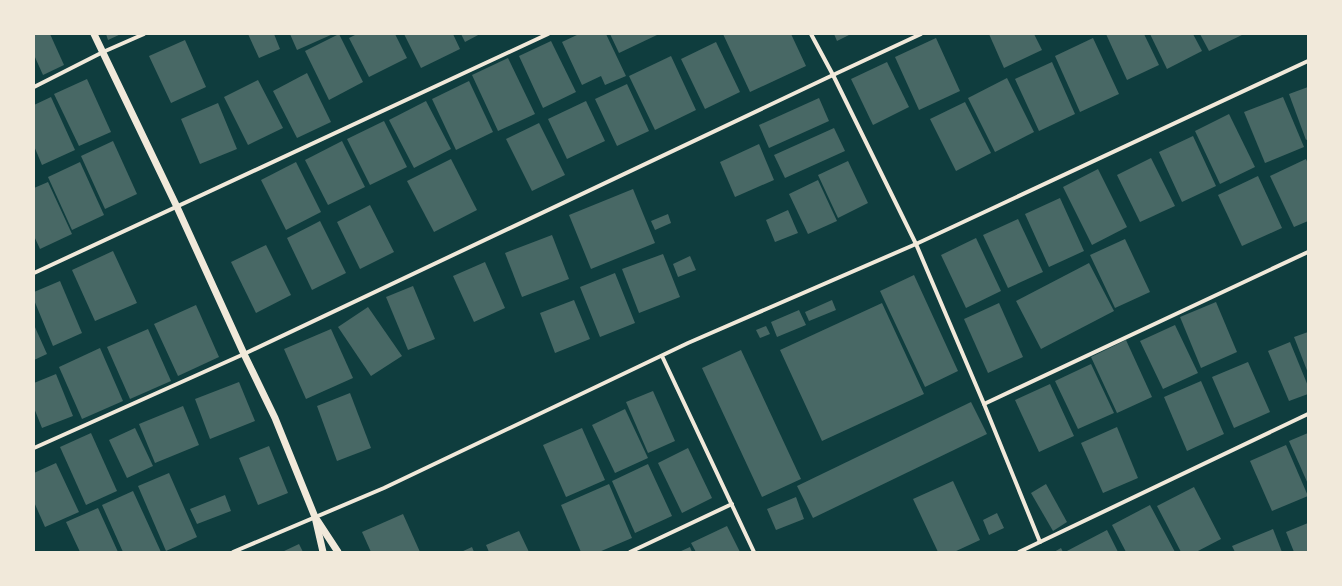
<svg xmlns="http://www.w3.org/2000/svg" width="1342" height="586" font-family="'Varela Round',sans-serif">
<rect width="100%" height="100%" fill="#0f3d3e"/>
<g fill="#486865">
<path d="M34,34H50L64,65L43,75L34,55Z"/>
<path d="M106,34H121L108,40Z"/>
<path d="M248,34H274L280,49L259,58Z"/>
<path d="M290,34H333L297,50Z"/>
<path d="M339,34L363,82L329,100L305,51Z"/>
<path d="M357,34H395L407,58L369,77L349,38Z"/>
<path d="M404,34H453L460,49L421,68Z"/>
<path d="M461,34H480L465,42Z"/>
<path d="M579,34H606L626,76L605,85L601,76L582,85L562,42Z"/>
<path d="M610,34H656L657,35L619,53Z"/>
<path d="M723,34H791L806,66L750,92Z"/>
<path d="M834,34H851L837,41Z"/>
<path d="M989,34H1034L1042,50L1004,68Z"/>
<path d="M1106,34H1144L1159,65L1127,80Z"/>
<path d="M1150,34H1193L1202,51L1167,69Z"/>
<path d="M1200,34H1244L1209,51Z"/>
<path d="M936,38L960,91L919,110L895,57Z"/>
<path d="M1093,38L1119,94L1080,112L1055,56Z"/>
<path d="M185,40L206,87L171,103L149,56Z"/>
<path d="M551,41L576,92L543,108L519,56Z"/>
<path d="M716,42L740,92L705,109L681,59Z"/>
<path d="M671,56L696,110L655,130L629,76Z"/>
<path d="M508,58L535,114L498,131L472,75Z"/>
<path d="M887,62L909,107L873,125L851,79Z"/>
<path d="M1052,62L1075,114L1039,131L1015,79Z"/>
<path d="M307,73L331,122L297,138L273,91Z"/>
<path d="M1007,78L1034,132L995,152L968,98Z"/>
<path d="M87,79L111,132L79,146L54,94Z"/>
<path d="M258,80L283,128L248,145L224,97Z"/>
<path d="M469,81L493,132L456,150L432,99Z"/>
<path d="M627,84L649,131L617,146L595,99Z"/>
<path d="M1308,87V139L1306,140L1289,94Z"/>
<path d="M51,97L75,150L42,165L34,146V105Z"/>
<path d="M1283,97L1304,147L1265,163L1244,112Z"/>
<path d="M819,98L829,121L769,148L759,125Z"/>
<path d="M426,101L451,149L414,168L389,120Z"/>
<path d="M586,101L605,141L567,159L548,119Z"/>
<path d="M965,102L991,153L956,171L930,119Z"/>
<path d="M218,103L237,149L200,164L181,119Z"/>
<path d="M1229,114L1255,167L1220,184L1195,131Z"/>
<path d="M384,121L407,167L370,185L347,139Z"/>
<path d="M539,123L565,175L532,191L506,139Z"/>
<path d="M834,128L845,151L785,178L774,155Z"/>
<path d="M1193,136L1216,186L1182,202L1159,152Z"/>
<path d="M113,141L137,194L105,209L81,156Z"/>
<path d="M342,141L365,187L328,205L305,160Z"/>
<path d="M759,144L774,180L735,197L720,162Z"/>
<path d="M1151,158L1175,206L1140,222L1117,175Z"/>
<path d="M451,159L477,210L434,232L407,181Z"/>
<path d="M1306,159L1308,164V221L1294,227L1270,176Z"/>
<path d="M848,161L868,203L838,218L818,175Z"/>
<path d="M80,162L104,215L72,230L48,177Z"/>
<path d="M296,162L321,212L286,230L261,180Z"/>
<path d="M1098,169L1127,227L1092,245L1063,187Z"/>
<path d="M1258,176L1282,228L1242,246L1218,195Z"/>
<path d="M818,180L837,221L808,234L789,194Z"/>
<path d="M48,182L72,234L40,249L34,236V188Z"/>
<path d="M633,189L655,243L591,269L569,215Z"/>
<path d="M1060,198L1084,251L1049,267L1025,214Z"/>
<path d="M370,205L394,252L360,269L337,222Z"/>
<path d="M788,210L798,233L775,242L766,220Z"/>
<path d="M668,214L671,223L655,230L651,221Z"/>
<path d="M1018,219L1043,272L1008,288L983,235Z"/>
<path d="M320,221L346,273L312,290L287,238Z"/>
<path d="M552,235L569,279L522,297L505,253Z"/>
<path d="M976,238L1001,291L966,308L941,255Z"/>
<path d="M1125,239L1150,292L1115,308L1090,255Z"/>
<path d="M266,245L291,295L256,313L231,262Z"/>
<path d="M113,251L137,303L95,321L72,270Z"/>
<path d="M663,254L680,297L639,313L622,269Z"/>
<path d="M690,256L696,270L678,277L673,264Z"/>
<path d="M485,262L505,308L474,322L453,276Z"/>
<path d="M1089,263L1114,311L1041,349L1016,301Z"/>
<path d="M615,273L635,323L600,337L580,287Z"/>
<path d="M914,275L958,371L925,387L880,291Z"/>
<path d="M60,281L82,333L53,346L34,300V292Z"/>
<path d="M413,286L435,339L408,350L386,297Z"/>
<path d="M574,300L590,339L555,353L540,313Z"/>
<path d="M832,300L836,310L809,321L805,312Z"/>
<path d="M1216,302L1237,352L1201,368L1180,317Z"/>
<path d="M882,303L924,394L822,441L780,350Z"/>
<path d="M999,303L1023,357L988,373L964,319Z"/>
<path d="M196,305L219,357L178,376L154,324Z"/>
<path d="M368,307L402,356L371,376L338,327Z"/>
<path d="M799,310L806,325L777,337L771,322Z"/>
<path d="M34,325L47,354L34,360Z"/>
<path d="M1175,325L1198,373L1163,389L1140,341Z"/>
<path d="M766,326L770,334L760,338L756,330Z"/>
<path d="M148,329L171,381L130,399L107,347Z"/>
<path d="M331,329L353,378L306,399L284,349Z"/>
<path d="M1308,332V373L1294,337Z"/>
<path d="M1126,340L1152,397L1117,413L1091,357Z"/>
<path d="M1290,342L1308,386V394L1289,401L1268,351Z"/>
<path d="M100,348L123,401L82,419L59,367Z"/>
<path d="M741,350L801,479L762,497L702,368Z"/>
<path d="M1248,362L1270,412L1234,428L1212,377Z"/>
<path d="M1091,364L1114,413L1078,429L1055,381Z"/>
<path d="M56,374L73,416L42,428L34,408V383Z"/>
<path d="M1201,381L1224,434L1187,451L1164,397Z"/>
<path d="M239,382L255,421L210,439L195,399Z"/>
<path d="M1050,384L1074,436L1039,452L1015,400Z"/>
<path d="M653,391L675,441L648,453L626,402Z"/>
<path d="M350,393L371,448L337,461L317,406Z"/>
<path d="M971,402L987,434L813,518L797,486Z"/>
<path d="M183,406L199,445L155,463L139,424Z"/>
<path d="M625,409L648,458L615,473L592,425Z"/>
<path d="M1117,427L1138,478L1103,493L1081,443Z"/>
<path d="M135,428L153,466L127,478L109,440Z"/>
<path d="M582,428L605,480L566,497L543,445Z"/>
<path d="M91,433L117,491L86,505L60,447Z"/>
<path d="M1308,433V484L1289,441Z"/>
<path d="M1286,445L1308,496L1272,511L1250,461Z"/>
<path d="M269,446L288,493L258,505L239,458Z"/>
<path d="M688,448L712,498L682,513L658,463Z"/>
<path d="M56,463L79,512L45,527L34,502V473Z"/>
<path d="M648,464L672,516L635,533L612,481Z"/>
<path d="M169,473L197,537L166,551L138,486Z"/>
<path d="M953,481L980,540L954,552H938L913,499Z"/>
<path d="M609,484L632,538L599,552H581L561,505Z"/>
<path d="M1046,484L1067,522L1053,531L1031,493Z"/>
<path d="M1194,487L1221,539L1196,552H1181L1157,506Z"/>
<path d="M133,491L161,552H123L102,505Z"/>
<path d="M225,495L231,511L197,524L190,509Z"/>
<path d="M796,497L804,519L776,530L767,509Z"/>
<path d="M1150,505L1175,552H1126L1112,525Z"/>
<path d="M98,508L118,552H80L66,522Z"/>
<path d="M997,513L1004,528L989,535L983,520Z"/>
<path d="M403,514L420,552H371L362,532Z"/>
<path d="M1308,523V552H1294L1286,532Z"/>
<path d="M727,526L740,552H696L691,543Z"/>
<path d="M1273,529L1282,552H1235L1232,546Z"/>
<path d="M1107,530L1118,552H1065Z"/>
<path d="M519,531L529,552H489L486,545Z"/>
<path d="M299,544L303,552H282Z"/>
<path d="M472,547L474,552H461Z"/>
<path d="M690,547L692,552H679Z"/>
<path d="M1061,548L1063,552H1054Z"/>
</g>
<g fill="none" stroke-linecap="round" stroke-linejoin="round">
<g stroke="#f1e9da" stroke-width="4">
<path d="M811,34L833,75L921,34"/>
<path d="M34,87L103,52L144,34"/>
<path d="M34,273L548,34"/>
<path d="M662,356L754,552"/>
<path d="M984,404L1308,252"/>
<path d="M34,448L244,354L833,75L916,244L984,404L1040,542"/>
<path d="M233,552L384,488L688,343L916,244L1308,61"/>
<path d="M630,552L732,504"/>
<path d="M1019,552L1308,414"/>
</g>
<g stroke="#f1e9da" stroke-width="7">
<path d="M94,34L177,207L244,354L275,418L315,517L323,552"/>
<path d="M317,520L338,552"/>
</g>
</g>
<rect width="1342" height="586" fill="none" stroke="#f1e9da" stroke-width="70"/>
</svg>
